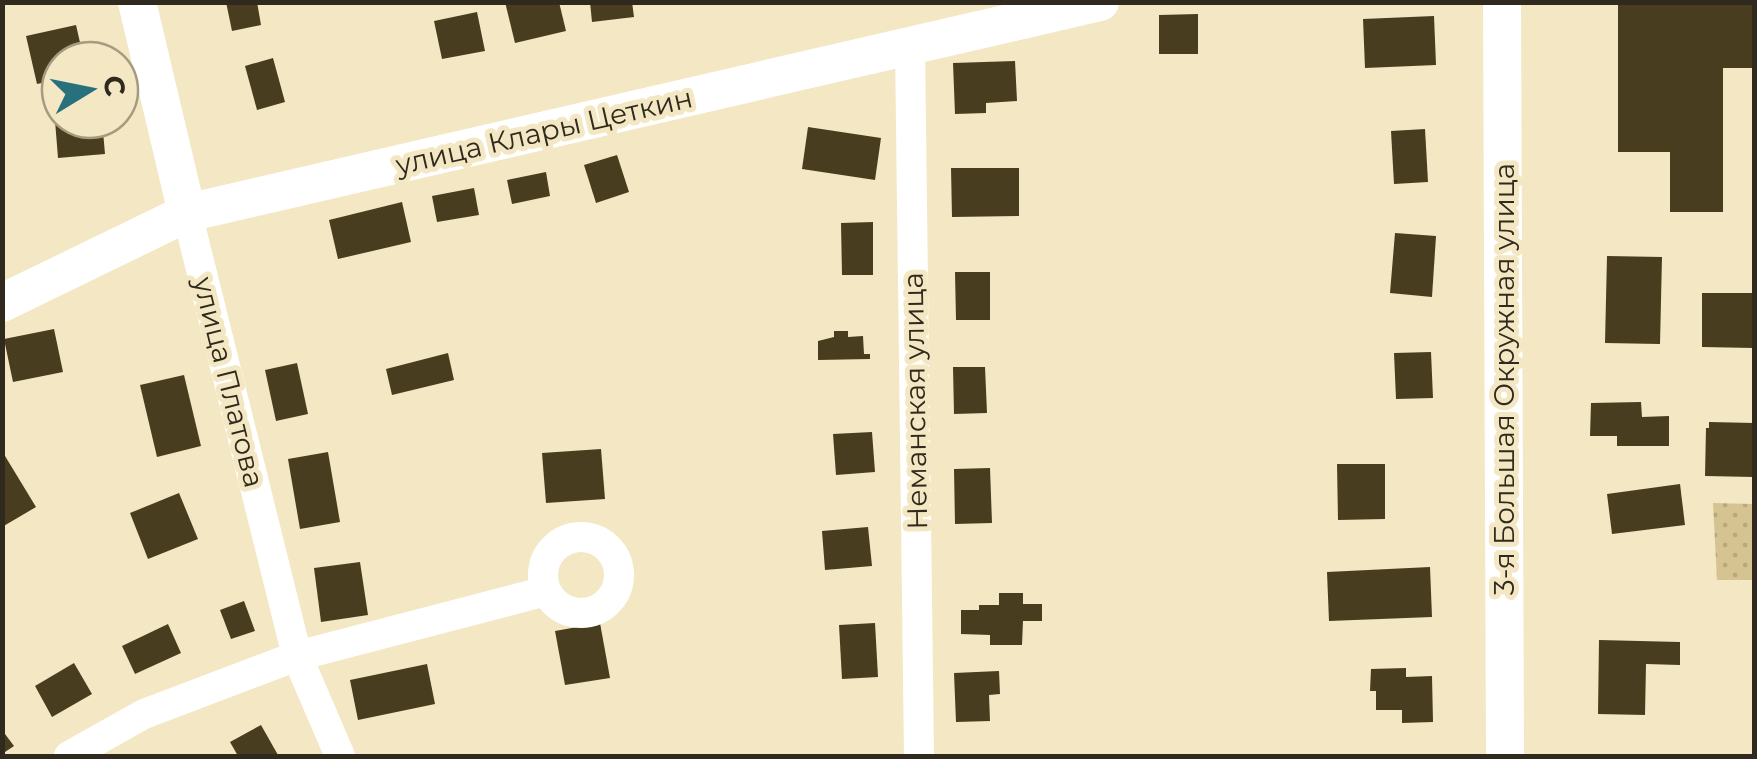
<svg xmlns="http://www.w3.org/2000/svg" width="1757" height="759" font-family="Montserrat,sans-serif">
<defs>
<pattern id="garden-dots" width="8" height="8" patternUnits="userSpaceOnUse" patternTransform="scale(2.5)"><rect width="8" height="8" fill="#d5c392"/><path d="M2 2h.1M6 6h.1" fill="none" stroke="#b7a87d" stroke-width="1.8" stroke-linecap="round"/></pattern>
</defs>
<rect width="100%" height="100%" fill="#f4e7c3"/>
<path fill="url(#garden-dots)" d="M1713,503L1754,504V580H1717Z"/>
<g fill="#483d1f">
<path d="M226,2H257L261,25L232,31Z"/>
<path d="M505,2H559L566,31L515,43Z"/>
<path d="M590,2H632L634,17L592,22Z"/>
<path d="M1618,2H1754V68H1723V212H1670V152H1618Z"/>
<path d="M477,12L485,51L442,59L434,21Z"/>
<path d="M1198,14V54H1159V15Z"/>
<path d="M1434,16L1436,65L1365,68L1363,19Z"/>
<path d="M76,25L84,60H60V79L37,84L26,36Z"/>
<path d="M273,58L285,102L257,110L245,66Z"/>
<path d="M1015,61L1017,101L986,103V113L955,114L953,63Z"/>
<path d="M60,107V120H102L105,154L58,158L54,108Z"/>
<path d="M808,127L881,138L875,180L802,169Z"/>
<path d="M1425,129L1428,182L1394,184L1391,131Z"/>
<path d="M617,155L629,192L596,203L584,165Z"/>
<path d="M951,168H1019V216L952,217Z"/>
<path d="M546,172L550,196L512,204L507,180Z"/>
<path d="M474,188L479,215L437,222L432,196Z"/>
<path d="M402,202L411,242L338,259L329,220Z"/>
<path d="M873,222V275H842L841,223Z"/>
<path d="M1395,233L1436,236L1432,297L1390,293Z"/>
<path d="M1607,256L1662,257L1660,344L1605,343Z"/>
<path d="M955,272H990V320H956Z"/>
<path d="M1702,293H1754V348L1702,347Z"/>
<path d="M54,329L63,372L13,382L4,339Z"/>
<path d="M834,331H848V337L863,336L864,354H870V359L818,360V341L834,337Z"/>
<path d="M1431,352L1433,398L1396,399L1394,353Z"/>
<path d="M448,353L454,380L392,395L386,369Z"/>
<path d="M297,363L308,414L276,421L265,370Z"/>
<path d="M953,367H985L987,413L954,414Z"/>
<path d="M184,375L201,446L157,457L140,385Z"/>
<path d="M1641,402L1642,417L1669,416V446H1617V436H1590L1591,403Z"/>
<path d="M1709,422L1754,423V477L1705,476L1706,428H1709Z"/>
<path d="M872,432L875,472L836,475L833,434Z"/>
<path d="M601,449L605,499L546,503L542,453Z"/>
<path d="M2,451L36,507L2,527Z"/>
<path d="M328,452L340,522L300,529L288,459Z"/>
<path d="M1337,464H1385V519L1338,520Z"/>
<path d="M990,468L992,523L955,524L954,469Z"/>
<path d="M1680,484L1685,525L1612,534L1607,494Z"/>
<path d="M179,493L198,539L148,559L130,513Z"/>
<path d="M868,527L872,566L825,570L822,531Z"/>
<path d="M360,562L368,615L321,622L314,568Z"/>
<path d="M1430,567L1432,617L1329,621L1327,572Z"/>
<path d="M999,593H1023V604H1042V621H1023L1022,645H990V635L961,634V610H979V605H999Z"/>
<path d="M244,601L255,631L231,639L220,610Z"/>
<path d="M600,623L610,678L565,685L555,631Z"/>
<path d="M875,623L878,677L842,679L839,625Z"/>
<path d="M168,624L181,653L135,674L122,646Z"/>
<path d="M1599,640L1680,642V665L1646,664L1645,715L1598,714Z"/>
<path d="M74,663L92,694L52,717L35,686Z"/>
<path d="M427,664L435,704L358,720L350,680Z"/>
<path d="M1406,668V677L1432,676L1433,722L1402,723V710H1376V691H1370L1371,669Z"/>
<path d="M999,671L1000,694L989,695L990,721L956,722L954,673Z"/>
<path d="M261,725L278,755L238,756L230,742Z"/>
<path d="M2,730L14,746L2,754Z"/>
</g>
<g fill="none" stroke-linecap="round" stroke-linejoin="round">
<g stroke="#fff" stroke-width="30">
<path d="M910,46L919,756"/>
<path d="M187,213L297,656L340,756"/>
<circle cx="581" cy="575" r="38"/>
<path d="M69,756L144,714L297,656L546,591"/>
</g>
<g stroke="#fff" stroke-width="38">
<path d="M137,2L187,213"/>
<path d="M1502,2L1505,756"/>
<path d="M2,303L187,213L1100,2"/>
</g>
</g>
<g text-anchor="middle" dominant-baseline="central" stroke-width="10" stroke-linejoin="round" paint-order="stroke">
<g font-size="28" fill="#2f2a1d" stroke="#f4e7c3">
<text transform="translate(544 131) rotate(-13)">улица Клары Цеткин</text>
<text transform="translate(1504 379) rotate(-90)">3-я Большая Окружная улица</text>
<text transform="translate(229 382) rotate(76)">улица Платова</text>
<text transform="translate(915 401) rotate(-91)">Неманская улица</text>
</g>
</g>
<rect width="1757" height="759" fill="none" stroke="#2f2a1d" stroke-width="10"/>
<g transform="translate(90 90) rotate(80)"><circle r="48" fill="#f4e7c3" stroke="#a59b81" stroke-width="2.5"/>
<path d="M0-8L18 38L0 25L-18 38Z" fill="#29707d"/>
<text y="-15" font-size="28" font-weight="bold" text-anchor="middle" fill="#2f2a1d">С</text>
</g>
</svg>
